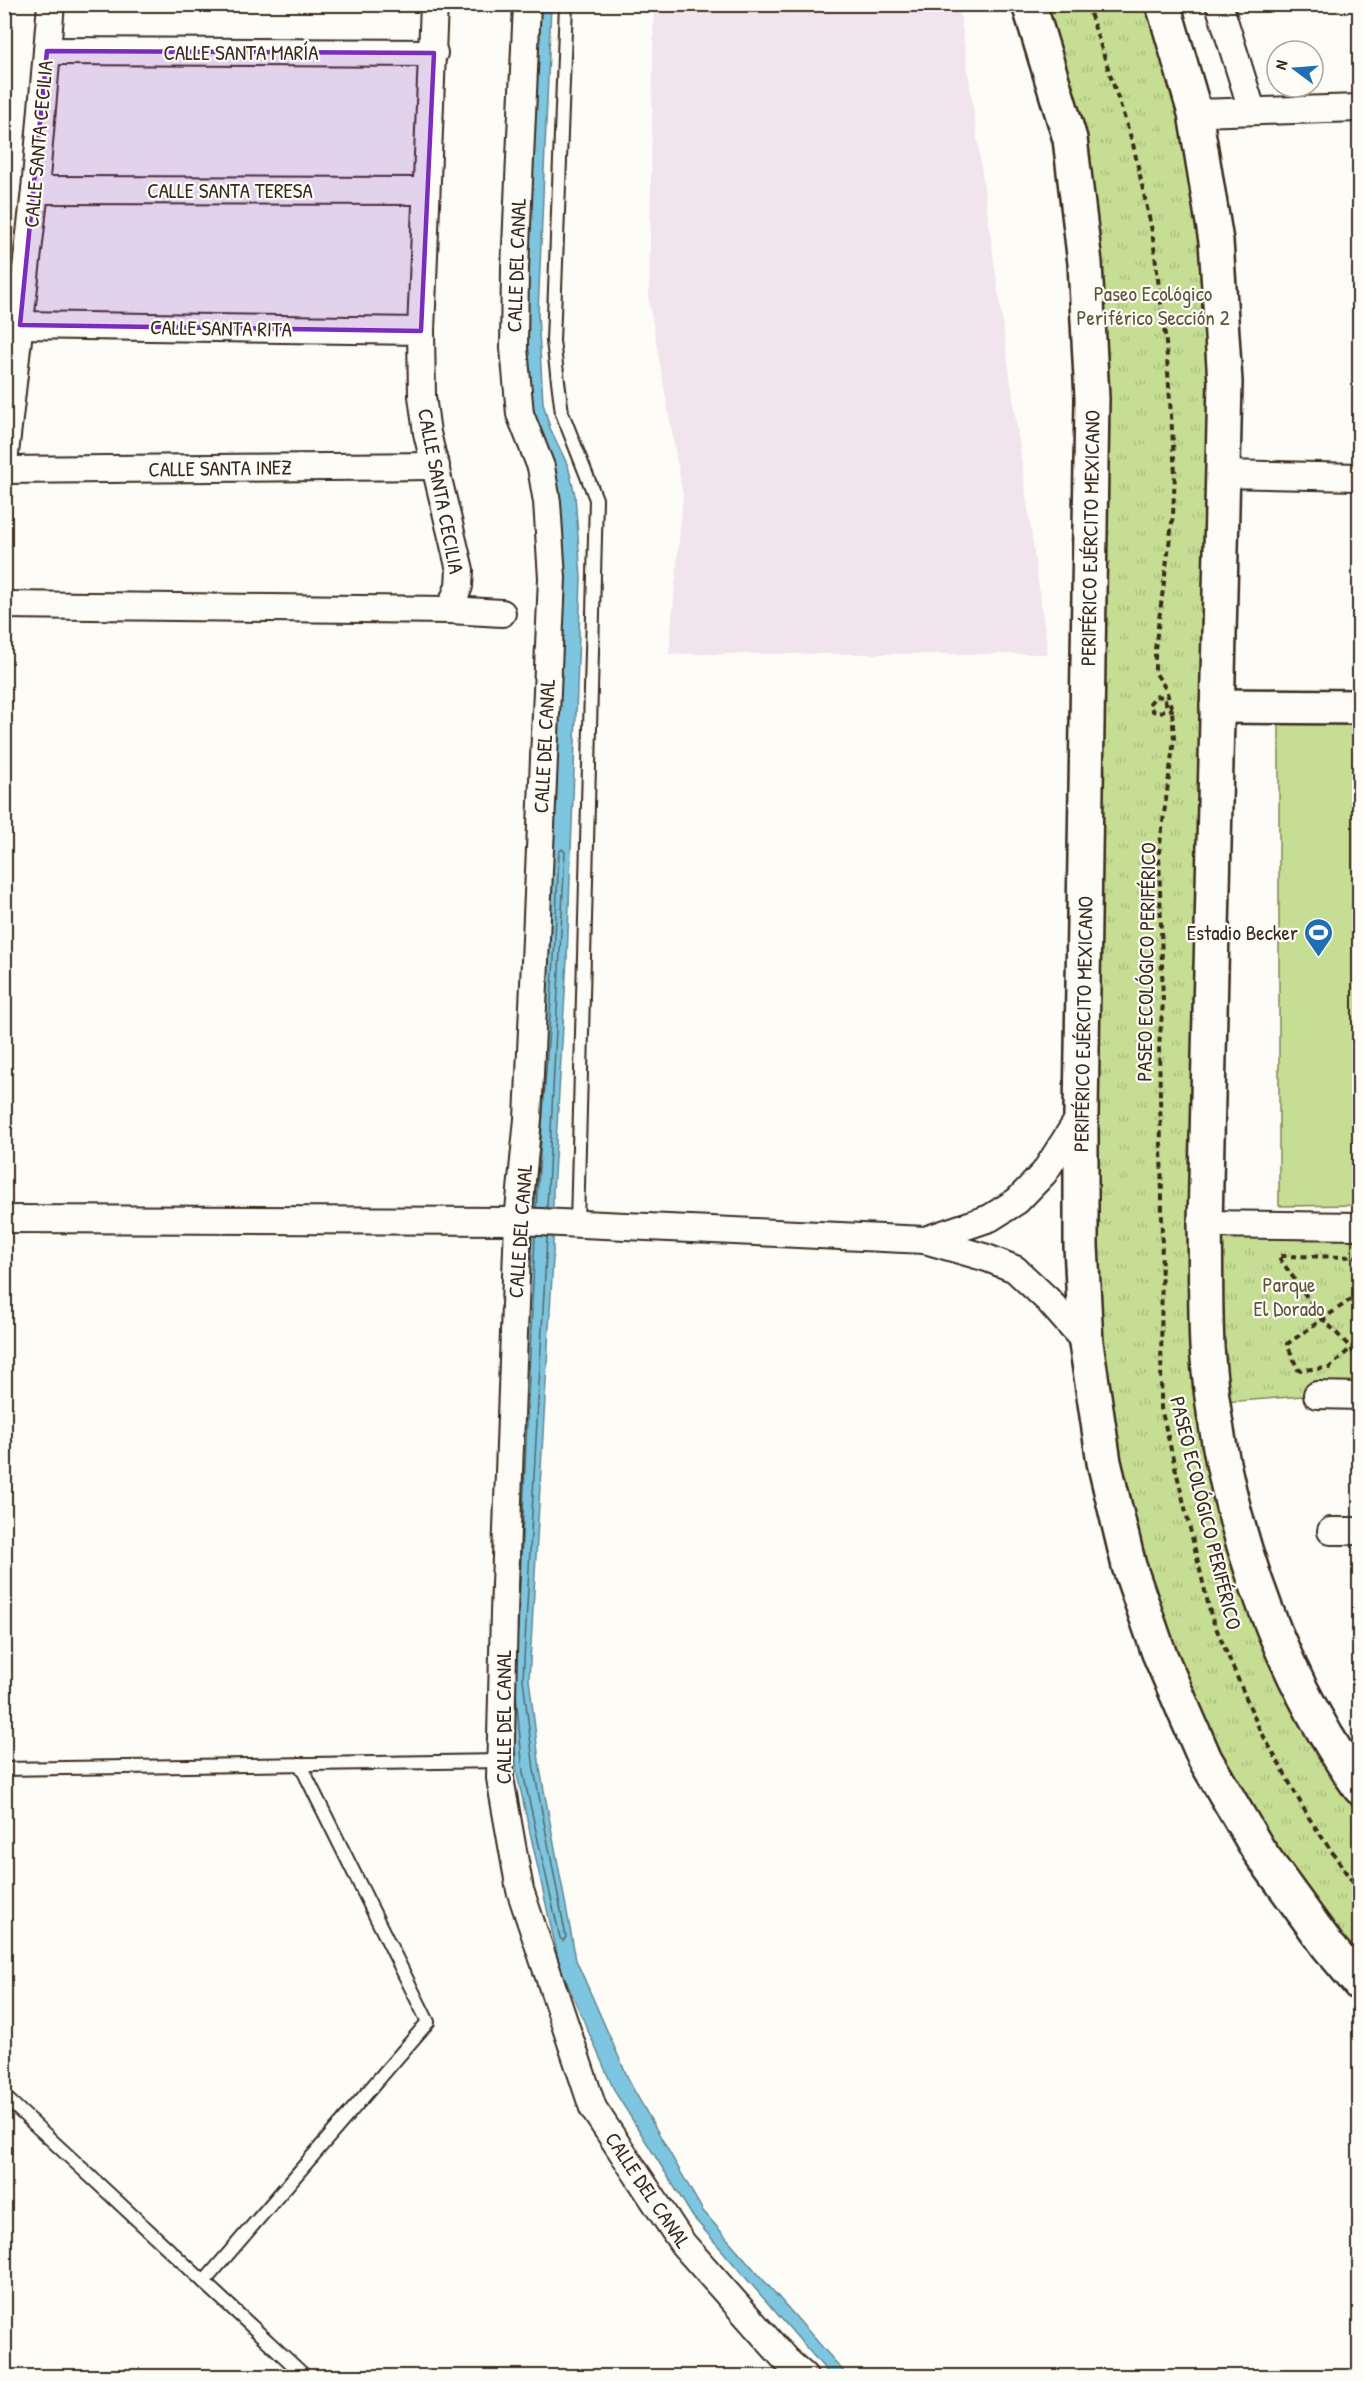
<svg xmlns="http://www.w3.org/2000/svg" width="1364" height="2381" font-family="'Patrick Hand',sans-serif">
<defs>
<pattern id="grass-tufts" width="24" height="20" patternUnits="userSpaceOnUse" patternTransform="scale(1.5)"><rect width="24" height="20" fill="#c6de94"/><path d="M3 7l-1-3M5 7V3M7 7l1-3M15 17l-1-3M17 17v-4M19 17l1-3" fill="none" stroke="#abbf7f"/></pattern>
</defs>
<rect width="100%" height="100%" fill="#fdfcf7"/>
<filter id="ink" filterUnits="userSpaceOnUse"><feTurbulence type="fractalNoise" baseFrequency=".0167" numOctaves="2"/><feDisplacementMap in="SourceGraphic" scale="12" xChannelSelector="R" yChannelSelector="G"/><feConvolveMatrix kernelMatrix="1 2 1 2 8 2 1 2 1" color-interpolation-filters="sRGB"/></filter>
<g filter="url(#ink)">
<path fill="#f1e4ec" d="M654,5H959L1048,654H669L683,496L649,301Z"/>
<g fill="url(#grass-tufts)" stroke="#808459" stroke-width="1.5">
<path d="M1033,5H1155L1206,206L1224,1476L1359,1796V1973L1259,1842L1167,1665L1088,1342L1094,376Z"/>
<path d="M1215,1226L1359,1227V1396L1317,1395L1225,1402Z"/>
</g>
<path fill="#c6de94" stroke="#808459" stroke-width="1.5" d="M1279,706L1359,708V1205L1279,1206Z"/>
<path fill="#7ec5df" stroke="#638792" stroke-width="1.5" d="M535,5H551L538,314L543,403L550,428L568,466L575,495L581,578L567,959L553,1191V1258L529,1679L540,1769L576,1960L631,2085L703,2211L845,2373L850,2376H831L693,2217L615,2092L560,1967L517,1774L510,1686L532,1189L548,958L564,577L560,502L555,480L535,435L521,309Z"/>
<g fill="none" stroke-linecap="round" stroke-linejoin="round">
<g stroke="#56686b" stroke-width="1.5">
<path d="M536,1208L554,959L559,852L562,849L565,852L547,1208"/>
<path d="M518,1629L535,1236"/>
<path d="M516,1693L523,1773L560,1938L563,1941L566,1937L534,1770L523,1679L547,1237"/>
</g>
<defs>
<g id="lane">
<path d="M566,4L553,341L562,413L596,499L577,1224"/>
<path d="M4,1769L501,1761"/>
<path d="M4,2096L305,2376"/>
<path d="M204,2282L428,2022L300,1764"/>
</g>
<g id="street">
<path d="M434,4L421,331L422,396L427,433L460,570L459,586L450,610"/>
<path d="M527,4L515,268L514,348L520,414L541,467L547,502L552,578L528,1119L518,1221L504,1613L500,1778L520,1890L593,2108L683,2244L786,2360L804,2376"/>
<path d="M1219,4L1252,110"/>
<path d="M47,51L434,53"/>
<path d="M1195,113L1360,108"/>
<path d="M35,190L426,191"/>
<path d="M20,325L421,331"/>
<path d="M4,462L35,190L51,4"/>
<path d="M4,470L436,466"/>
<path d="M1223,474L1360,477"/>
<path d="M4,605L450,610L502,613"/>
<path d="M4,1219L518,1221L925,1240L987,1258L1015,1269L1048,1300L1086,1343"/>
<path d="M1205,1224L1360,1226"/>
<path d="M925,1240L990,1218L1017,1201L1044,1173L1081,1115"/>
<path d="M1317,1395L1360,1396"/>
<path d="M1331,1531H1360"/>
</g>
<path id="secondary" d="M1217,706L1360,707"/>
<g id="highway">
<path d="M1029,4L1070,139L1085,263L1092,398L1081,1115V1246L1086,1343L1104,1462L1129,1566L1159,1653L1205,1759L1259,1851L1328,1946L1360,1984"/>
<path d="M1163,4L1195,113L1216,241L1225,382L1205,1224C1206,1265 1205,1306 1207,1347C1218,1500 1271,1662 1360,1788"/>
</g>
</defs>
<use href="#lane" stroke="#3b2a1e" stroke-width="16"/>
<use href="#street" stroke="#3b2a1e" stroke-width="30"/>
<use href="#secondary" stroke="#3b2a1e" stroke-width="38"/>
<use href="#highway" stroke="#3b2a1e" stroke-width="38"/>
<g stroke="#3b2a1e" stroke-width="4" stroke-dasharray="6 4.5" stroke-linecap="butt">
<path d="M1087,4L1133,144L1152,231L1166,343L1175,473L1173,515L1155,649V672L1166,689L1172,710L1174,739L1159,852L1163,1003L1159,1046L1162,1197L1161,1408L1211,1616L1258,1726L1309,1818L1360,1893"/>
<path d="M1156,696L1164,697L1167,706L1172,710L1166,709L1159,713L1153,711L1149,704Z"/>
<path d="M1360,1257L1278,1256L1322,1318L1351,1348L1360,1366"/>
<path d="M1360,1293L1287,1344L1298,1370L1329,1368L1360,1340"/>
</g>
<use href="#lane" stroke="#fdfcf7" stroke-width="12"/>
<use href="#street" stroke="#fdfcf7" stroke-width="26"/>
<use href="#secondary" stroke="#fdfcf7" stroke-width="33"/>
<use href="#highway" stroke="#fdfcf7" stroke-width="33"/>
</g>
</g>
<path fill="#7b2cbf" fill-opacity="0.2" stroke="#7b2cbf" stroke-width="4.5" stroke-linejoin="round" d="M47,51L434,53L421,331L20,325Z"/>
<defs>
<symbol id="stadium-pin" viewBox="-11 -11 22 30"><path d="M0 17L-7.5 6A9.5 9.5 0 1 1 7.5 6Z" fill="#1f6fb2" stroke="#fdfcf7"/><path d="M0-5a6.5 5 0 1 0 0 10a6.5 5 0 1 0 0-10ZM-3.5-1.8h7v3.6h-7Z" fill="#fff"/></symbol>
</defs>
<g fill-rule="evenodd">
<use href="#stadium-pin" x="1302" y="916" width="33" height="45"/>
</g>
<g text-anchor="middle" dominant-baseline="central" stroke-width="4.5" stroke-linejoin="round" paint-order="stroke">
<g font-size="21" fill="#3b2a1e" stroke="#fdfcf7">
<text x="241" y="52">CALLE SANTA MARÍA</text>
<text transform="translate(38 144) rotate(-85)">CALLE SANTA CECILIA</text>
<text x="230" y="190">CALLE SANTA TERESA</text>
<text transform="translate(516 265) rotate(-88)">CALLE DEL CANAL</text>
<text transform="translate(221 328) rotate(1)">CALLE SANTA RITA</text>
<text transform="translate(220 468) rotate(-1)">CALLE SANTA INEZ</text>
<text transform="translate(441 491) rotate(79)">CALLE SANTA CECILIA</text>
<text transform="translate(1090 538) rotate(-89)">PERIFÉRICO EJÉRCITO MEXICANO</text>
<text transform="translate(544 746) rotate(-87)">CALLE DEL CANAL</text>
<text transform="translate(1146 962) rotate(-89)">PASEO ECOLÓGICO PERIFÉRICO</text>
<text transform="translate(1083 1024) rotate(-89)">PERIFÉRICO EJÉRCITO MEXICANO</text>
<text transform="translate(520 1231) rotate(-86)">CALLE DEL CANAL</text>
<text transform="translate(1206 1513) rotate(76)">PASEO ECOLÓGICO PERIFÉRICO</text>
<text transform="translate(503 1717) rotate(-90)">CALLE DEL CANAL</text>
<text transform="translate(648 2190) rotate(56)">CALLE DEL CANAL</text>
</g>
<g font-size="21" fill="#5e573c" stroke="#fdfcf7">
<text x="1153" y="293">Paseo Ecológico<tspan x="1153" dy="24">Periférico Sección 2</tspan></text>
<text x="1289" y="1284">Parque<tspan x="1289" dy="24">El Dorado</tspan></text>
</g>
<g font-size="21" fill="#3b2a1e" stroke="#fdfcf7" text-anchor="end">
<text x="1298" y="932">Estadio Becker</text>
</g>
</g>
<rect width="1364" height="2381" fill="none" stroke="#fdfcf7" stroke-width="24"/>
<rect x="12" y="12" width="1340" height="2357" fill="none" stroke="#3b2a1e" stroke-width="2" filter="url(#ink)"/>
<g transform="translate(1295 69) rotate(286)"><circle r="28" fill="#fdfcf7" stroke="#afa8a0" stroke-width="1.5"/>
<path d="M0-4.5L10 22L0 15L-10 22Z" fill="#1f6fb2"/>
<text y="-9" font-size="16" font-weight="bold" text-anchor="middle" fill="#3b2a1e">N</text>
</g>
</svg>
